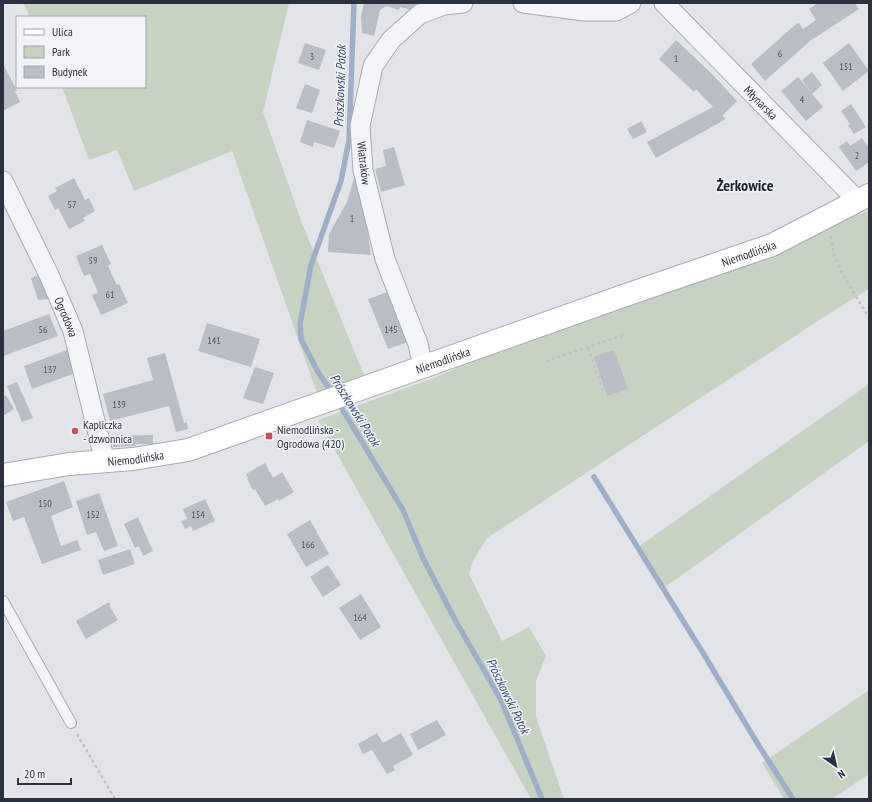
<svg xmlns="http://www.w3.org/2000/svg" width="872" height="802" font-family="'PT Sans Narrow',sans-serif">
<rect width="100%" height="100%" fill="#e2e4e9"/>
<g fill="#c6d3c3">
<path d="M23,3H289L263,112L302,223L364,375L317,393L232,151L134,191L117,150L89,160L62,87H145V17H30Z"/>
<path d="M869,211V289L827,315L487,538L473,561L469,574L502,641L529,627L546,656L536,681V717L564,799H531L318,420L439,376L623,296Z"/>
<path d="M869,384V441L664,588L638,547Z"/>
<path d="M869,690V774L832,799H784L762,763Z"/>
</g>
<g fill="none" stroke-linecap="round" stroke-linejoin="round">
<g stroke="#9fafc7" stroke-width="5.5">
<path d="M332,393L318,372L301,339L300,324L311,265L341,181L349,140L354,3"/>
<path d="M338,402L403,510L423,558L454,618L501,700L542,799"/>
<path d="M594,477L700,648L759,746L793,799"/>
</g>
</g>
<g fill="#b9bdc6">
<path d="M364,3H418L416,11L400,7L399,10L386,6L380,10L374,36L362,33L361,16Z"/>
<path d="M818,3H855L859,9L810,41L765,81L751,64L796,24L799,23L803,29L816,20L809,9Z"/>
<path d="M676,40L712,74L737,101L722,116L726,119L656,158L647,142L713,107L696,89L694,92L659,59Z"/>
<path d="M305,43L326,50L319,70L298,63Z"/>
<path d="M849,43L869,71L843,91L823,63Z"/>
<path d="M4,66L17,91H15L20,102L3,111V67Z"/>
<path d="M812,72L822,85L812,94L802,80Z"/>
<path d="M798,77L823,107L806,121L781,91Z"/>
<path d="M305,84L320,90L312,113L296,108Z"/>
<path d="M851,104L866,127L854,134L848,125L850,124L841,111Z"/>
<path d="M307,120L340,131L334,148L314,142L313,147L300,142Z"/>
<path d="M641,121L647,132L633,139L627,129Z"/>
<path d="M862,138L869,148V162L856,171L839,147L847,141L850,146Z"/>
<path d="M394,147L405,185L381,192L375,169L386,166L383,150Z"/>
<path d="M355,175L361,188L371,255L328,252L329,234L347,202Z"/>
<path d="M74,178L85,200L89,198L95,211L83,218L85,221L69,229L58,208L55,210L48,196L57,191L55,188Z"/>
<path d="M102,245L111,264L108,265L112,275L117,285L119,284L128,303L101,315L92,295L98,293L94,283L90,274L84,276L76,256Z"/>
<path d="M41,274L50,299L38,300L31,278Z"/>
<path d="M388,292L408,342L388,349L368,299Z"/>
<path d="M49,314L58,336L3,356V331Z"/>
<path d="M207,323L260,339L251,367L198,351Z"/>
<path d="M67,350L75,373L32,389L24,366Z"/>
<path d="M614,350L628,389L607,396L594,357Z"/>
<path d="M165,353L184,423L187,422L188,429L176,432L169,406L110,421L103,394L153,380L147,358Z"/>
<path d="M255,367L274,373L263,404L243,398Z"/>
<path d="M17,382L33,418L22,422L7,386Z"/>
<path d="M6,395L14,409L3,416V397Z"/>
<path d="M153,435V444H136L135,446L113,447L111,436Z"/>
<path d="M265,463L273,478L282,472L294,492L279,501L278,499L265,506L255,489L253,490L247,479L248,478L246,474Z"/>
<path d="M64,481L73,507L51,516L61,546L77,540L81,550L42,564L24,517L13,521L6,502Z"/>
<path d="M99,493L118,546L104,551L96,532L87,535L76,501Z"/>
<path d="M205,499L215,521L193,531L191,526L185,529L181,521L187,519L183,509Z"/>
<path d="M138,517L153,551L143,556L139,546L135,548L124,524Z"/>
<path d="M310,520L329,554L306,567L287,534Z"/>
<path d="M130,549L135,564L103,575L98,560Z"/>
<path d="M328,565L341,585L323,597L310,577Z"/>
<path d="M361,594L381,627L360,640L339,608Z"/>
<path d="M109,602L110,605H109L118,620L86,639L76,621Z"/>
<path d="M437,720L446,735L418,750L410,734Z"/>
<path d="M377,733L383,743L401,733L413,755L393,766L395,770L387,774L372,750L363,754L358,744Z"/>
</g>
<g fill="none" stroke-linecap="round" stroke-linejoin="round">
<defs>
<path id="service" d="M3,601L71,723"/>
<g id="minor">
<path d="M523,3L585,11H616L631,3"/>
<path id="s1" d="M664,3L858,201"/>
<path id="s2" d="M3,181L49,275L73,331L105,462"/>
<path d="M423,367L418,344L385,259L363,170L360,126L373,66L391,40L420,14L444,5L463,3"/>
</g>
<g id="secondary">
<path id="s3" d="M3,475L69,464L133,459L188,450L623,296L772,245L869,195"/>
</g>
</defs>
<use href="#service" stroke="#a7abb3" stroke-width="12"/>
<use href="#minor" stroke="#a7abb3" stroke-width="21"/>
<use href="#secondary" stroke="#a7abb3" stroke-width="24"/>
<g stroke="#c0c2c8" stroke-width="2.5" stroke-dasharray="3 3" stroke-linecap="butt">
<path d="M831,236L834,255L843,275L869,318"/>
<path d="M588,348L604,393"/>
<path d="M546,361L624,335"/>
<path d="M77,734L115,799"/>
</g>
<use href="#service" stroke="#f4f5f8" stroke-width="10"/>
<use href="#minor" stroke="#f4f5f8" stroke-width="19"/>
<use href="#secondary" stroke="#fff" stroke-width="22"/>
</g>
<g fill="#c74f56" stroke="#f1f3f7" stroke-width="1.5">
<circle cx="75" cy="431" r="4"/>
<rect x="265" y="432" width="8" height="8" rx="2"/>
</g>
<g text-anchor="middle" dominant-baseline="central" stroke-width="3" stroke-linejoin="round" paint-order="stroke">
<g font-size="10" fill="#4e5462">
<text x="780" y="53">6</text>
<text x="312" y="56">3</text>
<text x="676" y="58">1</text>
<text x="846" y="66">151</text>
<text x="802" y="99">4</text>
<text x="857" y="155">2</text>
<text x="72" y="204">57</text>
<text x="352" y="218">1</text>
<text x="93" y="260">59</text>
<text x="110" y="294">61</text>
<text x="43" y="329">56</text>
<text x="391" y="329">145</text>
<text x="214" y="340">141</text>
<text x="50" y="369">137</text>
<text x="119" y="404">139</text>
<text x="45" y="503">150</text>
<text x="93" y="514">152</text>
<text x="198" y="514">154</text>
<text x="308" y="544">166</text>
<text x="360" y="617">164</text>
</g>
<g font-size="12" fill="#2b3140" stroke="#f1f3f7">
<text stroke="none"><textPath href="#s1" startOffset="139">Młynarska</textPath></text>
<text transform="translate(364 163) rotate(83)">Wiatraków</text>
<text stroke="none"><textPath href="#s3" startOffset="781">Niemodlińska</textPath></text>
<text stroke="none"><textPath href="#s2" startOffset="150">Ogrodowa</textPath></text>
<text stroke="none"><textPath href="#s3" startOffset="457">Niemodlińska</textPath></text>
<text stroke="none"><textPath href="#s3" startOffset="134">Niemodlińska</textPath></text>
</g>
<g font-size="12" fill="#2b3140" stroke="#f1f3f7" text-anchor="start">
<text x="83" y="424">Kapliczka<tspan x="83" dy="14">- dzwonnica</tspan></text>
<text x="277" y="429">Niemodlińska -<tspan x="277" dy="14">Ogrodowa (420)</tspan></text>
</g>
<g font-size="13" font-style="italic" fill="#374c72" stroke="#f1f3f7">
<text transform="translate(340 86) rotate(-88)">Prószkowski Potok</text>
<text transform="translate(355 410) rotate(58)">Prószkowski Potok</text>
<text transform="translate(508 696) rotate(64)">Prószkowski Potok</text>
</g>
<g font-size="16" font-weight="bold" fill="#1d2231" stroke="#f1f3f7">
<text x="745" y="185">Żerkowice</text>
</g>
</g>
<rect width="872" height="802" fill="none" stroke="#2b3140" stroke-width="8"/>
<rect x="16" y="16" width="130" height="72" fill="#f1f3f7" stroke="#a2a5ae"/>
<rect x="24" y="29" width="20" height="6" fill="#ffffff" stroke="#a2a5ae"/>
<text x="52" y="36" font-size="12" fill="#2b3140">Ulica</text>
<rect x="24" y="46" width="20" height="12" fill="#c6d3c3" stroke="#a2a5ae"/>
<text x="52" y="56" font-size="12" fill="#2b3140">Park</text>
<rect x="24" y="66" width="20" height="12" fill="#b9bdc6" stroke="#a2a5ae"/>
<text x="52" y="76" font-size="12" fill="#2b3140">Budynek</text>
<g transform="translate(836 766) rotate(146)" stroke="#f1f3f7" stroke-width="3" paint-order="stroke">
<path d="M0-3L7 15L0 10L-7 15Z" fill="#2b3140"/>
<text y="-6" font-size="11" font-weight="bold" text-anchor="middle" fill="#2b3140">N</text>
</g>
<path d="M18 778v6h53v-6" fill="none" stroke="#2b3140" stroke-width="2"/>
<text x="24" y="778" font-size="12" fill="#2b3140" stroke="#f1f3f7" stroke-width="3" paint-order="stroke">20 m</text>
</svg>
